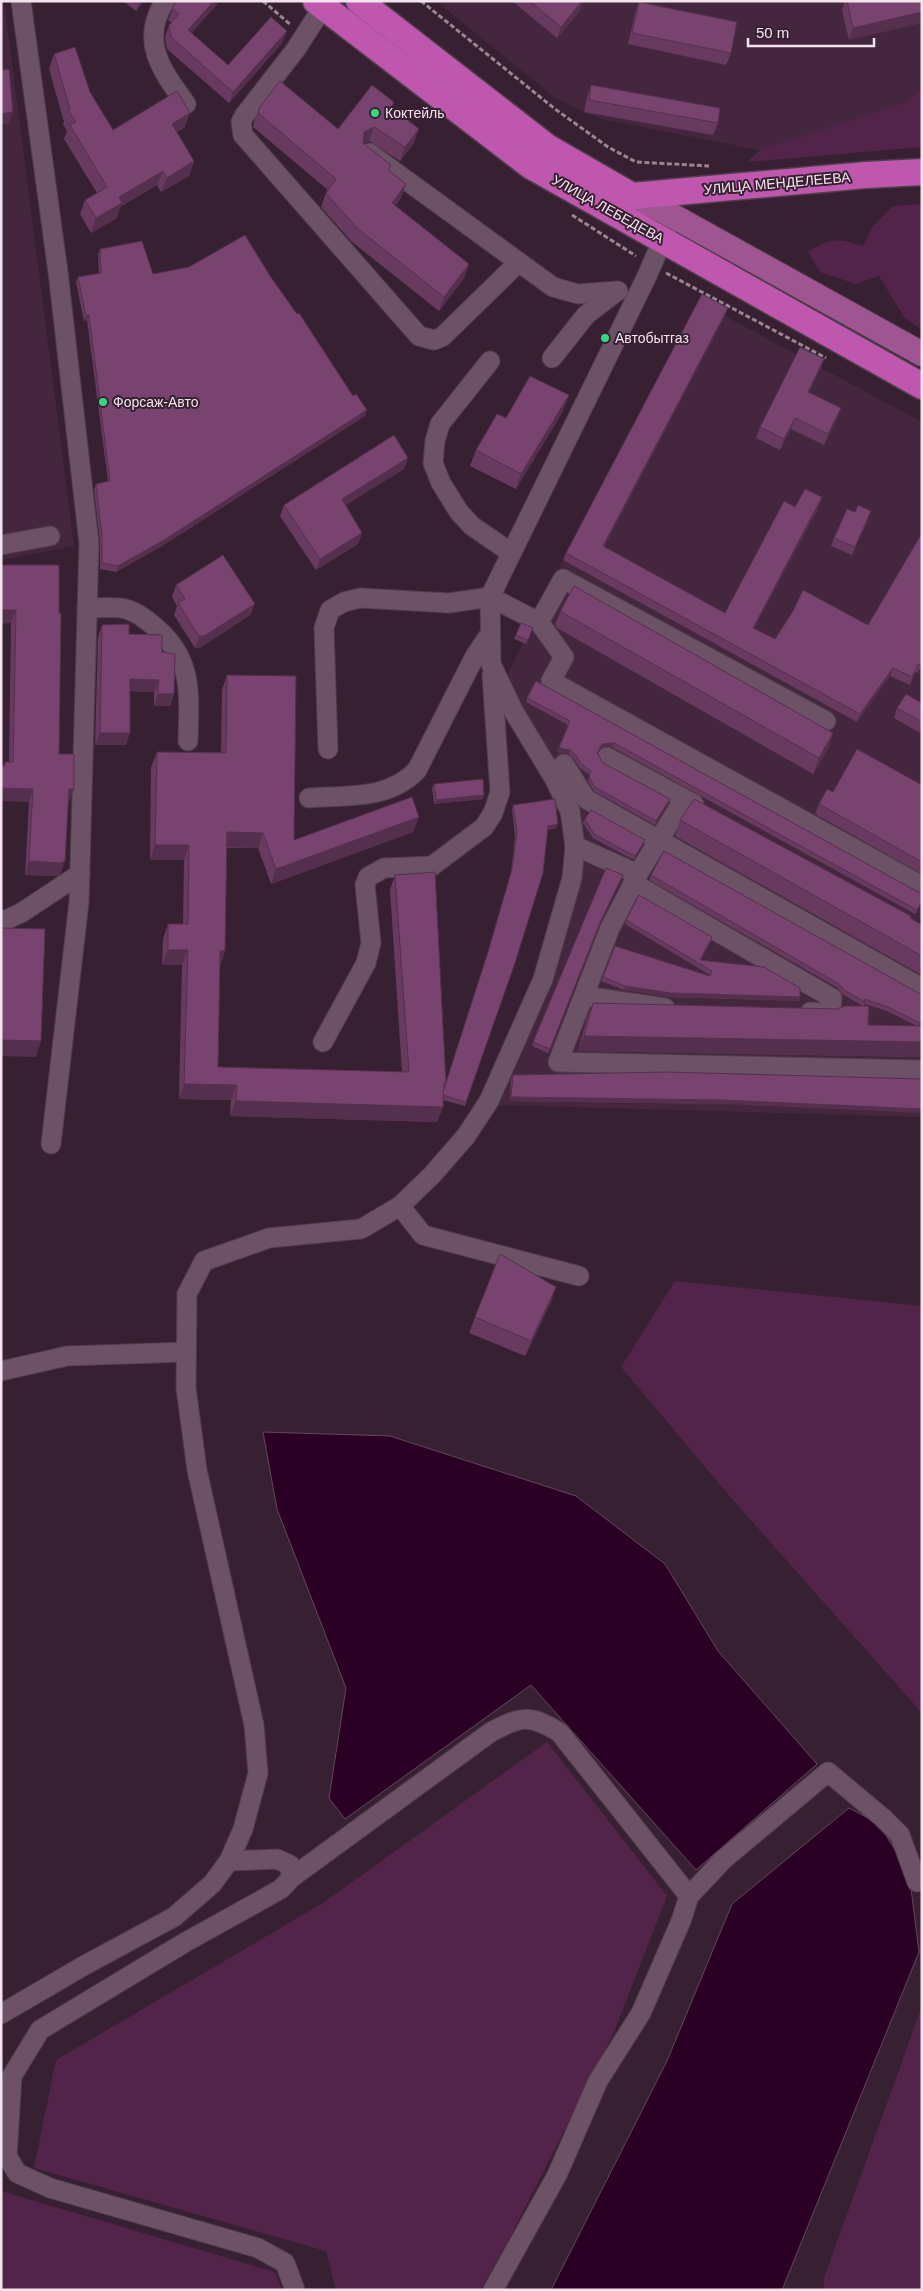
<svg xmlns="http://www.w3.org/2000/svg" width="923" height="2291" font-family="Helvetica,sans-serif">
<rect width="100%" height="100%" fill="#382033"/>
<g fill="#44273e">
<path d="M1,1H4L74,546L1,560Z"/>
<path d="M436,1H922V87L906,102L821,133L760,150L602,119L584,112L557,99Z"/>
<path d="M725,316L922,422V1117L495,1105L582,877L578,824L567,779L505,680L563,560L590,574Z"/>
</g>
<g fill="#52244a">
<path d="M922,87V147L747,162L760,150L906,102Z"/>
<path d="M922,204V330L904,317L879,276L856,284L820,272L808,252C833,237 836,238 863,246L873,226L893,206Z"/>
<path d="M675,1281L922,1306V1713L733,1500L621,1367Z"/>
<path d="M547,1742L667,1896L614,2032L506,2245L480,2290H336L326,2251L34,2168L56,2060L323,1903Z"/>
<path d="M922,2006V2290H824V2278Z"/>
<path d="M1,2191L275,2272L282,2290H1Z"/>
</g>
<g fill="#2a0024" stroke="#664461">
<path d="M263,1432L390,1436L576,1496L665,1564L718,1651L817,1764L696,1870L531,1685L345,1819L329,1798L346,1688L277,1509Z"/>
<path d="M849,1808L879,1824L909,1873L919,1952L782,2290H551L667,2061L732,1904Z"/>
</g>
<g fill="none" stroke-linecap="round" stroke-linejoin="round">
<defs>
<g id="minor">
<path d="M21,1L58,272L89,543L79,902L51,1144"/>
<path d="M165,1C139,41 162,71 186,104"/>
<path d="M323,7L296,49L244,116L241,122L243,135L419,336L434,340L442,337L519,262"/>
<path d="M369,153L553,287L578,294L618,291"/>
<path d="M552,358L586,315L616,292"/>
<path d="M490,361L440,424L435,441L433,463L441,483L459,512L472,526L510,552"/>
<path d="M1,545L50,536"/>
<path d="M87,608C99,608 114,606 126,609C137,612 147,620 155,627C194,660 189,694 188,741"/>
<path d="M826,721L563,579L539,622L564,657L551,681L922,886"/>
<path d="M328,749L324,628L330,610L344,602L360,598L449,603L490,597L539,622"/>
<path d="M607,757L694,804"/>
<path d="M564,764L586,799L922,988"/>
<path d="M309,798C347,795 389,800 417,770L475,656L490,634"/>
<path d="M684,799L638,874L610,928L558,1062L922,1070"/>
<path d="M575,846L638,874"/>
<path d="M633,883L832,998L831,1013L810,1012"/>
<path d="M1,922L21,913L80,874"/>
<path d="M584,996L665,1008"/>
<path d="M323,1042L366,963L371,943L365,885L368,877L384,868L432,866L484,827L493,813L500,792L492,675"/>
<path d="M400,1206L423,1235L579,1276"/>
<path d="M1,1371L67,1356L186,1352"/>
<path d="M229,1861L277,1859L290,1865L291,1878L281,1889L184,1943L40,2030L12,2076L7,2156L17,2173L50,2188L258,2248L285,2263L295,2290"/>
<path d="M291,1878L491,1732C521,1716 530,1714 560,1733L689,1896"/>
<path d="M1,2014L85,1965L174,1917L212,1884L229,1861L243,1829L258,1773L254,1725L197,1470L186,1388L187,1294L204,1261L269,1238L361,1229L400,1206L432,1175L466,1136L489,1101L543,979L572,878L575,846L570,811L554,778L514,712L491,664L490,597L646,278L667,230"/>
<path d="M493,2290L557,2175L598,2081L641,2013L681,1921L689,1896L724,1859L828,1772L883,1818L900,1835L917,1882"/>
</g>
<path id="major" d="M632,196L675,217L922,354"/>
<g id="highway">
<path d="M316,1L531,166L922,386"/>
<path d="M359,1L547,147L632,196L866,175L922,172"/>
</g>
</defs>
<use href="#minor" stroke="#513d4d" stroke-width="21"/>
<use href="#major" stroke="#513d4d" stroke-width="26"/>
<use href="#highway" stroke="#513d4d" stroke-width="29"/>
<g stroke="#998594" stroke-width="3" stroke-dasharray="5 2.5" stroke-linecap="butt">
<path d="M263,1L291,25"/>
<path d="M421,1L555,109L608,147L636,162L709,166"/>
<path d="M572,215L636,256"/>
<path d="M666,273L826,358"/>
</g>
<use href="#minor" stroke="#6d5267" stroke-width="19"/>
<use href="#major" stroke="#9e5591" stroke-width="24"/>
<use href="#highway" stroke="#be57ad" stroke-width="26"/>
</g>
<g fill="#683a5f" fill-rule="evenodd">
<path d="M123,1H144L136,11Z"/>
<path d="M176,1L192,33L228,65L282,43L229,103L167,49L165,37L169,25L172,23L168,20Z"/>
<path d="M512,1H583L579,12L557,38Z"/>
<path d="M845,1H922L849,40L842,10Z"/>
<path d="M639,2L731,53L726,65L628,44L635,14Z"/>
<path d="M54,54L90,92L113,130L190,113L184,128L177,132L194,161L189,176L161,192L157,185L120,207L117,218L91,233L80,214L85,200L97,193L64,139L67,131L63,124L64,122L49,69Z"/>
<path d="M591,85L718,123L713,135L584,112L587,97Z"/>
<path d="M394,102L392,108L414,143L400,161L369,141L363,143L389,171L401,198L395,206L469,264L464,278L439,311L352,242L321,207L326,193L328,190L253,127L254,122L259,108L338,129Z"/>
<path d="M100,249L153,274L270,276L365,416L162,546L116,572L100,569V542L94,490L96,484L108,481L87,320L84,321L76,282L78,277L99,273L98,254Z"/>
<path d="M725,316L604,547L725,613L795,507L820,505L754,628L775,639L868,625L922,533V665L917,673L915,672L910,685L890,676L857,722L563,560L566,553Z"/>
<path d="M824,359L820,370L809,392L841,408L837,419L824,445L791,429L780,450L756,438L760,427Z"/>
<path d="M563,411L516,489L470,466L476,450L506,418Z"/>
<path d="M408,458L404,469L345,505L362,533L358,544L316,570L280,516L284,505Z"/>
<path d="M868,519L852,555L831,546L834,538Z"/>
<path d="M1,565L59,754L74,789L69,802H68L65,861L60,874L56,876L25,875L29,802L3,766L5,762H9L11,623Z"/>
<path d="M176,585L255,604L250,615L200,648H195L174,615L177,606L172,597Z"/>
<path d="M561,610L833,733L828,749L813,774L557,628L555,625Z"/>
<path d="M521,623L533,628L526,644L514,639Z"/>
<path d="M102,625L129,634L162,652L174,694L170,706H154V692L130,691L126,745H95L98,637Z"/>
<path d="M227,675L294,840L419,817L413,832L271,884L258,848H226L225,951L220,965L218,1067L402,1072L390,890L395,875L446,1083L487,956L511,873L515,836L512,809L513,805L558,824L556,828L548,830L515,963L465,1106L443,1100V1107L437,1122L230,1116L231,1100L179,1099L182,965H162L163,939L168,924H183L184,860H150L151,767L157,752H221L222,690Z"/>
<path d="M527,698L918,892H922V902L915,914L612,747L601,748L598,753L603,763L670,799L668,803L655,825L594,791L588,781L590,775L580,768L573,758L569,754L557,752L568,725L526,702Z"/>
<path d="M922,703V734L894,718L897,708Z"/>
<path d="M434,784L483,799L434,804L432,788Z"/>
<path d="M922,785V874L815,814L819,804L833,792Z"/>
<path d="M585,819L643,844L634,859L630,858L593,838L583,823Z"/>
<path d="M680,820L910,919L922,925V971L920,974L675,836Z"/>
<path d="M606,868L623,875L600,924L548,1053L532,1046Z"/>
<path d="M651,875L922,1019L919,1026V1057L578,1051L587,1018L593,1003L836,1009L863,1006L842,994L838,988L649,880ZM865,1004L887,1011L917,1026L868,1025L864,1006Z"/>
<path d="M626,920L711,941L701,960L800,997L799,1001L670,997L624,990L601,981L603,977L710,976V975L625,924Z"/>
<path d="M513,1075L721,1104L510,1101L511,1079Z"/>
<path d="M556,1287L551,1302L525,1356L469,1333L475,1317Z"/>
</g>
<g fill="#552f4e">
<path d="M140,1H144L136,11L139,3Z"/>
<path d="M214,1H220L184,42L188,30Z"/>
<path d="M582,1H583L579,12L557,38L561,27Z"/>
<path d="M922,12V23L849,40L853,28Z"/>
<path d="M287,31L282,43L229,103L233,92Z"/>
<path d="M13,112L9,124L1,125V114Z"/>
<path d="M190,113L184,128L167,138L172,124Z"/>
<path d="M374,127L369,141L359,146L364,132Z"/>
<path d="M419,129L414,143L400,161L405,147Z"/>
<path d="M194,161L189,176L161,192L167,178Z"/>
<path d="M163,171L157,185L120,207L117,218L91,233L96,218L119,197Z"/>
<path d="M406,184L401,198L387,217L392,203Z"/>
<path d="M469,264L464,278L439,311L444,297Z"/>
<path d="M728,308L725,316L600,554L603,546Z"/>
<path d="M89,315L87,320L84,321L86,316Z"/>
<path d="M824,359L820,370L804,403L808,392Z"/>
<path d="M569,395L563,411L516,489L521,474Z"/>
<path d="M841,408L837,419L824,445L828,434Z"/>
<path d="M367,410L365,416L162,546L116,572L118,566Z"/>
<path d="M795,418L791,429L780,450L784,439Z"/>
<path d="M408,458L404,469L338,510L342,499Z"/>
<path d="M822,497L820,505L750,635L753,628Z"/>
<path d="M871,511L868,519L852,555L855,547Z"/>
<path d="M362,533L358,544L316,570L320,559Z"/>
<path d="M255,604L250,615L200,648H195L199,636Z"/>
<path d="M1,610H16L11,623L1,624Z"/>
<path d="M893,668L890,676L857,722L860,714Z"/>
<path d="M130,679L159,680L154,692L125,691Z"/>
<path d="M158,694H174L170,706H154Z"/>
<path d="M100,733H130L126,745H95Z"/>
<path d="M833,733L828,749L813,774L819,758Z"/>
<path d="M614,743L612,747L601,748L596,757L602,744Z"/>
<path d="M559,748L570,750L569,754L557,752Z"/>
<path d="M1,788L33,789L29,802L1,801Z"/>
<path d="M69,789H74L69,802H64Z"/>
<path d="M484,795L483,799L434,804L436,800Z"/>
<path d="M670,799L668,803L655,825L656,821Z"/>
<path d="M419,817L413,832L271,884L276,869Z"/>
<path d="M558,824L556,828L547,830L548,826Z"/>
<path d="M227,832L263,833L258,848L221,847Z"/>
<path d="M155,845H189L184,860H150Z"/>
<path d="M29,861H65L60,874L56,876L25,875Z"/>
<path d="M168,950H188L182,965H162Z"/>
<path d="M220,951H225L220,967Z"/>
<path d="M625,986L800,997L799,1001L670,997L624,990Z"/>
<path d="M584,1036L922,1042V1048L919,1057L578,1051Z"/>
<path d="M1,1040L41,1041L36,1057L1,1056Z"/>
<path d="M184,1084L237,1085L231,1100L179,1099Z"/>
<path d="M511,1097L722,1100L922,1109V1113L721,1104L510,1101Z"/>
<path d="M236,1101L443,1107L437,1122L230,1116Z"/>
<path d="M556,1287L551,1302L525,1356L531,1341Z"/>
</g>
<g fill="#79436f" stroke="#552f4e">
<path d="M176,1H214L188,30L228,65L271,17L287,31L233,92L171,37L169,25L179,14L172,8Z"/>
<path d="M530,1H582L561,27Z"/>
<path d="M847,1H922V12L853,28Z"/>
<path d="M639,2L737,22L731,53L632,33Z"/>
<path d="M75,47L90,92L113,130L177,91L190,113L172,124L194,161L167,178L163,171L119,197L122,203L96,218L85,200L107,187L70,125L76,122L68,110L70,109L54,54Z"/>
<path d="M9,69L13,112L1,114V70Z"/>
<path d="M280,81L338,129L372,85L394,102L391,107L419,129L405,147L374,127L364,132L363,143L391,165L388,170L406,184L392,203L469,264L444,297L357,228L326,193L336,179L258,113L259,108Z"/>
<path d="M591,85L720,108L718,123L589,100Z"/>
<path d="M245,235L270,276L297,314L299,313L353,396L356,394L367,410L164,540L118,566L102,563V536L96,484L110,481L89,315L86,316L78,277L101,273L100,249L142,241L153,274L189,267Z"/>
<path d="M702,294L728,308L603,546L725,613L784,501L795,507L805,489L822,497L753,628L775,639L793,611L803,590L868,625L922,533V663L920,665L918,664L912,677L893,668L860,714L566,553Z"/>
<path d="M800,347L824,359L808,392L841,408L828,434L795,418L784,439L760,427Z"/>
<path d="M530,376L569,395L521,474L476,450L497,414L506,418Z"/>
<path d="M394,435L408,458L342,499L362,533L320,559L284,505Z"/>
<path d="M858,505L871,511L855,547L834,538L847,509L855,512Z"/>
<path d="M223,555L255,604L204,636H199L178,603L185,599L176,585Z"/>
<path d="M1,565H59V613H61L59,754H74V789H69L65,861L61,863L29,861L33,789L1,788V766H5V762H13L16,610H1Z"/>
<path d="M574,586L833,733L819,758L563,613L561,610Z"/>
<path d="M521,623L533,628L528,640L516,635Z"/>
<path d="M129,624V634L162,635V652L175,654L174,694H158L159,680L130,679V733H100L102,625Z"/>
<path d="M227,675L296,676L294,840L412,797L419,817L276,869L263,833L227,832L225,951H220L218,1067L409,1072L395,875L435,872L446,1084L444,1083L443,1107L236,1101L237,1085L184,1084L188,950H168V924H188L189,845H155L157,752L226,753Z"/>
<path d="M536,681L918,892H922V901L917,910L614,743L602,744L597,753L603,763L670,799L656,821L595,787L589,777L591,771L581,764L575,754L570,750L559,748L570,721L527,698Z"/>
<path d="M906,694L922,703V722L897,708Z"/>
<path d="M857,749L922,785V862L819,804L827,789L833,792Z"/>
<path d="M483,779L484,795L436,800L434,784Z"/>
<path d="M555,799L558,824L548,826L543,873L515,963L466,1102L443,1095V1092L488,952L512,869L517,832L513,805Z"/>
<path d="M694,799L911,916L910,918L922,925V956L680,820Z"/>
<path d="M591,810L645,840L636,855L631,854L594,834L585,819Z"/>
<path d="M664,851L922,995V1019L920,1023L888,1007L865,999V1002L844,990L839,984L651,875Z"/>
<path d="M606,868L623,875L601,920L550,1049L533,1042Z"/>
<path d="M639,895L712,937L700,960L764,967L800,988V997L671,993L625,986L603,977L615,946L710,976L712,971L626,920Z"/>
<path d="M1,928L45,929L41,1041L1,1040Z"/>
<path d="M593,1003L836,1009L845,1006H869L868,1025L922,1026V1042L584,1036Z"/>
<path d="M667,1072L922,1079V1109L722,1100L511,1097L513,1075Z"/>
<path d="M500,1254L556,1287L531,1341L475,1317Z"/>
</g>
<g fill="#35d881" stroke="#382033" stroke-width="2">
<circle cx="375" cy="113" r="5"/>
<circle cx="605" cy="338" r="5"/>
<circle cx="103" cy="402" r="5"/>
</g>
<g text-anchor="middle" dominant-baseline="central" stroke-width="4" stroke-linejoin="round" paint-order="stroke">
<g font-size="14" fill="#f3e3ef" stroke="#382033" text-anchor="start">
<text x="385" y="113">Коктейль</text>
<text x="615" y="338">Автобытгаз</text>
<text x="113" y="402">Форсаж-Авто</text>
</g>
<g font-size="14" fill="#f3e3ef" stroke="#382033">
<text transform="translate(777 183) rotate(-5)">УЛИЦА МЕНДЕЛЕЕВА</text>
<text transform="translate(608 209) rotate(29)">УЛИЦА ЛЕБЕДЕВА</text>
</g>
</g>
<rect width="923" height="2291" fill="none" stroke="#f3e3ef" stroke-width="5"/>
<path d="M748 38v8h126v-8" fill="none" stroke="#f3e3ef" stroke-width="2.5"/>
<text x="756" y="38" font-size="15" fill="#f3e3ef" stroke="#382033" stroke-width="4" paint-order="stroke">50 m</text>
</svg>
